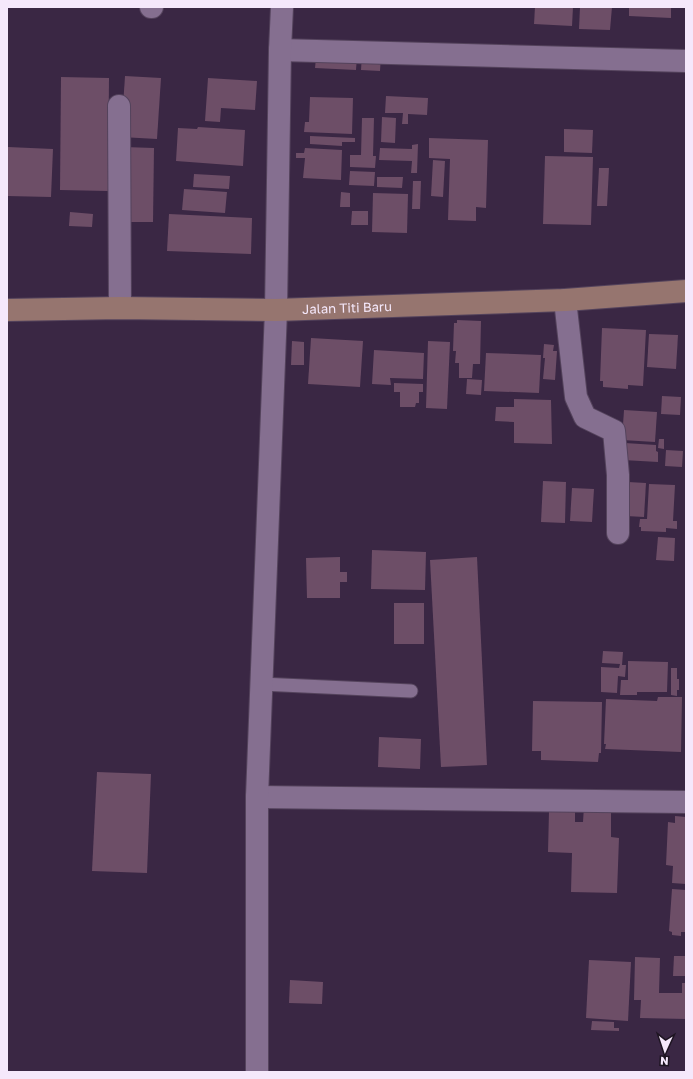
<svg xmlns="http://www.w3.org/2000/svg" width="693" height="1079" font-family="'Golos Text',sans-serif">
<rect width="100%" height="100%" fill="#3a2744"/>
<g fill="#6d4e67">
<path d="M535,7H573L572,26L534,24Z"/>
<path d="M580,7H612L610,30L579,29Z"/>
<path d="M629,7H671V18L629,16Z"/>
<path d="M362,54L381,55L380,71L361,70Z"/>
<path d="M357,56L356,70L315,68L316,58Z"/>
<path d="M125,76L161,78L157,139L121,137Z"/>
<path d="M61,77L109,78L108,191L60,190Z"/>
<path d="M208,78L257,81L255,110L221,108L220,122L205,121Z"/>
<path d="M386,96L428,98L427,115L408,114V124H402L403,113H385Z"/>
<path d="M310,97L353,98L352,134L304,132L305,122H309Z"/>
<path d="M382,117L396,118L395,143L381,142Z"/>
<path d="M362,118H374L373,156H376L375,168L350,167V155H361Z"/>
<path d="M198,127L245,130L243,166L176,161L178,128L197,129Z"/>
<path d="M564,129L593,130L592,153L564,152Z"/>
<path d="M310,136L355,138V142H342V146L310,144Z"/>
<path d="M429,138L488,140L486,208L476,207V221L448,220L450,159L429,158Z"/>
<path d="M418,144L417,173H411L412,161L379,160L380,148L412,149V145Z"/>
<path d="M8,147L53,149L51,197L7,196Z"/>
<path d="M124,147L154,148L153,222H124Z"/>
<path d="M305,148L342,150L341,180L303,178L305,158H296V153H304Z"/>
<path d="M545,156L593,157L591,225L543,224Z"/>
<path d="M433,160L445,161L443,197L431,196Z"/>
<path d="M599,168H609L607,206H597Z"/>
<path d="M350,171L375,172L374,186L349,185Z"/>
<path d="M194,174L230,176L229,189L193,187Z"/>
<path d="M377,177H403L402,188L377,187Z"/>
<path d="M413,181H421L420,209H412Z"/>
<path d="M184,189L227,192L225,213L182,210Z"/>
<path d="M341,192L350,193V207H340Z"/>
<path d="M373,193L408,194L407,233L372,232Z"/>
<path d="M352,211H368V225H351Z"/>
<path d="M70,212L93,214L92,227L69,226Z"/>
<path d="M169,214L252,218L251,254L167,251Z"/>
<path d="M457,320L481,321L480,364H473L472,378H459V363H455L456,351H453L454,323H457Z"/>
<path d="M602,328L646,330L643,386L628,385V389L603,387V381H600Z"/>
<path d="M649,334L678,335L676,369L647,367Z"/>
<path d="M311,338L363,341L360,387L308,384Z"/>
<path d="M292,341L304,342V365H291Z"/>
<path d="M428,341L450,342L447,409L426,408Z"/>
<path d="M544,344L554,345L553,351H557L555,380L543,379L545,358H543Z"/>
<path d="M374,350L424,353L423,379L390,378L391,385L372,384Z"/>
<path d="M486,353L541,355L539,393L484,391Z"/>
<path d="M467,379L482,380L481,395L466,394Z"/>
<path d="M394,383L423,384V392H419V403H416L415,407H400V392H394Z"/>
<path d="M662,396L681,397L680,415L661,414Z"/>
<path d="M514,399L551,400L552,444L514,443V422L495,421L496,407H514Z"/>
<path d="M624,410L657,412L655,442L622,440Z"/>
<path d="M659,439H664V449L658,448Z"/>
<path d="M625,443L656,445V451L658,452V462L623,460Z"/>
<path d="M666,450L683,451L682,467L665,466Z"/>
<path d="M543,481L566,482L565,523L541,522Z"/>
<path d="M628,482L646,483L644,517L626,516Z"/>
<path d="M649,484L675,485L673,521H677V529L666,528V532L641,531V527H639L640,519H647Z"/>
<path d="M572,488L594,489L592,522L570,521Z"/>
<path d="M658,537L675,538L674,561L656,560Z"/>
<path d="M372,550L426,552L425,590L371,589Z"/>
<path d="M340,557V572H347V582H340V598H307L306,558Z"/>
<path d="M477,557L487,765L441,767L430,560Z"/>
<rect x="394" y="603" width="30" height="41"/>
<path d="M603,651L623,652L622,665H626L625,677L618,676L617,693L601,692V667L619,668L620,664L602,663Z"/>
<path d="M628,661L668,662L667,692H637V695H620L621,680H628Z"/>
<path d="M671,668H677V679H679V690H677V696L671,695Z"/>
<path d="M658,697H682L681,752L605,749L606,744H604L606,699L657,701Z"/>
<path d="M533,701L602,702L601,753H599L598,762L541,760V751H532Z"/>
<path d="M379,737L421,739L420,769L378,767Z"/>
<path d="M97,772L151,774L147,873L92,871Z"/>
<path d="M584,806L611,807V837L619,838L617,893L571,892L572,853L548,852L549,811L575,812V822H583Z"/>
<path d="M675,816L686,817V884L672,883L673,866L666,865L668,822L675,823Z"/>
<path d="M672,889L686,890V932H681V936L672,935V932L669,931Z"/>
<path d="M674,956H686V976H673Z"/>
<path d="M635,957L660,958L659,993H682V983H686V1019L640,1018L641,1000H634Z"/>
<path d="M589,960L631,962L628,1021L586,1018Z"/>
<path d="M290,980L323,982L322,1004L289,1003Z"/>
<path d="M592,1021L614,1022V1028H619V1031L591,1030Z"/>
</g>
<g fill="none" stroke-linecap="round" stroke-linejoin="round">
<defs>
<path id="lane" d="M261,684L411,691"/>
<g id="street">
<path d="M151,7H152"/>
<path d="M280,50L686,61"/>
<path d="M119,106L120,308"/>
<path d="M565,300L576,397L585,417L614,431L618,475V533"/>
<path d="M257,797L686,802"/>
<path d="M257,1072V797L276,310L280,50L282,7"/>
</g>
<g id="secondary">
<path id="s1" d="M7,310L120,308L276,310L565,300L686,291"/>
</g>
</defs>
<use href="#lane" stroke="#54435c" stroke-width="15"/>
<use href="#street" stroke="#54435c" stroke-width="24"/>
<use href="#secondary" stroke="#54435c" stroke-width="24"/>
<use href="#lane" stroke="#856f90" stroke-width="13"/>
<use href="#street" stroke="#856f90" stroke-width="22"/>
<use href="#secondary" stroke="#96756f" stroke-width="22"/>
</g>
<g text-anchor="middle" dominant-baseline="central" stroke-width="4" stroke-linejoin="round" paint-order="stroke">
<g font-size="13" fill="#f5e8fb" stroke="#1d1421">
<text stroke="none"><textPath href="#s1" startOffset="340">Jalan Titi Baru</textPath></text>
</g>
</g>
<rect width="693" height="1079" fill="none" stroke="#f5e8fb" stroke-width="16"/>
<g transform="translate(665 1051) rotate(183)" stroke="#1d1421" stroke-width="3" paint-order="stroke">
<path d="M0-3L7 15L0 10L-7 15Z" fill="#f5e8fb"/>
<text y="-6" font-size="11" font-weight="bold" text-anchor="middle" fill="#f5e8fb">N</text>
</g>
</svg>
